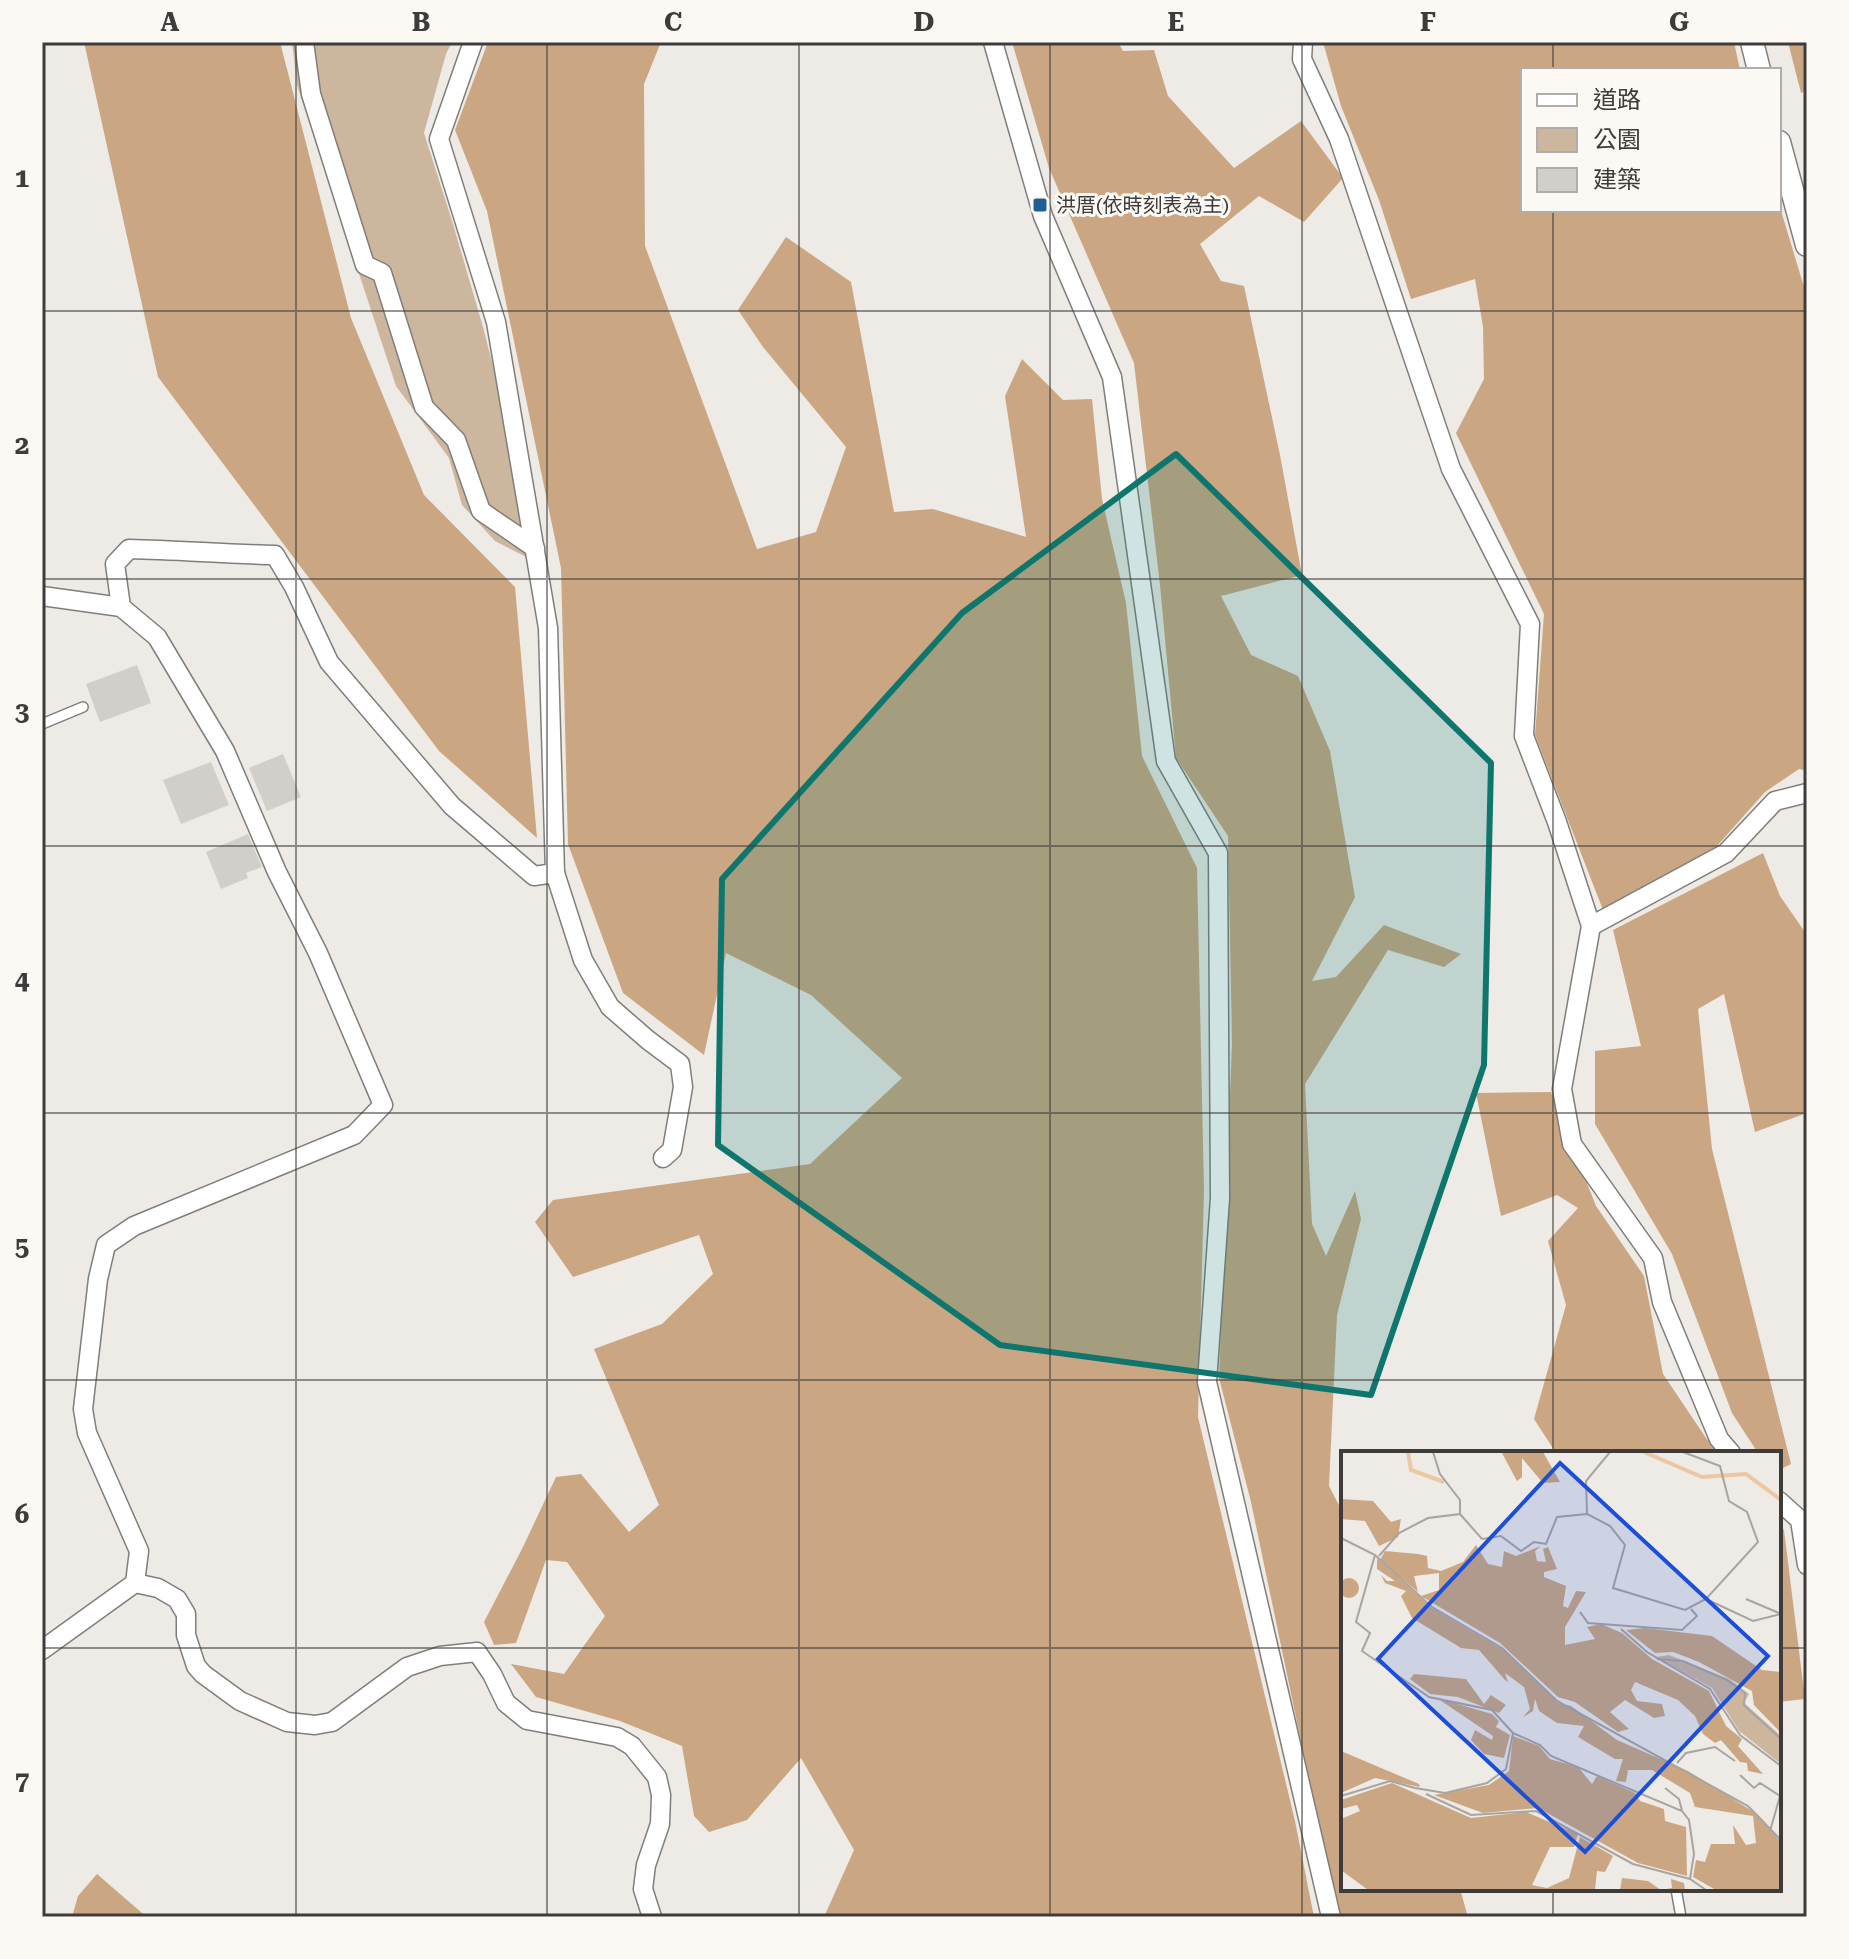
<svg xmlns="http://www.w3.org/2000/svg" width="1849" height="1959" font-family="'Roboto Serif','Noto Sans TC',serif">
<rect width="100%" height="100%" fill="#eeeae6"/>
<path fill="#cdb69e" d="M292,42H452L446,54L424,133L453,224L483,327L508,425L534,561L495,541L462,505L449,458L396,386L297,85Z"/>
<g fill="#caa782">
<path d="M84,42H280L351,318L424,495L515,587L537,838L439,751L158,377Z"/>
<path d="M488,42H661L644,84L645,246L757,549L816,532L846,447L763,347L738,310L786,237L851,282L894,512L933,509L1026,537L1005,396L1022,359L1063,400L1092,399L1102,499L1126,603L1142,756L1197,868L1204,1190L1198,1417L1295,1821L1314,1917H824L854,1850L801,1758L747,1820L709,1832L694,1816L682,1746L620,1721L536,1697L511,1664L564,1674L605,1616L567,1562L546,1560L516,1643L494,1645L484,1622L522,1549L556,1477L581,1474L629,1532L659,1505L594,1349L662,1324L713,1274L699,1235L573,1277L535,1222L553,1200L810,1164L902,1078L811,995L726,953L704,1055L623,993L568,844L561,568L487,211L455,130Z"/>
<path d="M1012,42H1118L1123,51L1154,50L1168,96L1234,168L1301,121L1343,178L1304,222L1259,196L1200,244L1221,281L1244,286L1280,455L1302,575L1221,596L1251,655L1298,676L1330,751L1355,897L1312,981L1336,977L1384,925L1461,954L1444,967L1388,950L1305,1084L1312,1224L1326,1256L1355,1191L1361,1219L1337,1315L1329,1486L1343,1513V1889H1460L1468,1917H1341L1324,1852L1251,1502L1219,1378L1232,1043L1228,836L1176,758L1160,585L1134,363L1049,168Z"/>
<path d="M1323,42H1734L1740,70H1523V210H1779V204L1807,297V771L1799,769L1765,792L1717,846L1603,910L1535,735L1544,614L1456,433L1484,379L1483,327L1475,279L1411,299L1379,200L1341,106Z"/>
<path d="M1788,42H1807V90L1801,93Z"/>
<path d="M1763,853L1780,896L1807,935V1113L1755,1132L1724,994L1698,1009L1712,1149L1791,1464L1779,1470V1453H1758L1732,1413L1672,1254L1595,1124V1051L1641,1046L1613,930Z"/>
<path d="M1551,1092L1596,1206L1644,1276L1663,1374L1706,1438L1719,1453H1556L1534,1419L1566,1305L1548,1241L1578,1208L1557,1195L1501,1216L1476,1093Z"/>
<path d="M1779,1524L1784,1530L1805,1699L1779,1702Z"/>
<path d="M97,1874L142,1913L150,1917H72L78,1896Z"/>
</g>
<g fill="#d2cfcb">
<path d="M137,665L151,703L100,722L86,684Z"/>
<path d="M283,754L301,797L267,811L249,768Z"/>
<path d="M211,762L229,805L181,824L163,780Z"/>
<path d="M248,834L262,867L246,873L248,878L221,889L206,852Z"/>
</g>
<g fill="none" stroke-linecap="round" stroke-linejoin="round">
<defs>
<g id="service">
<path d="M42,724L83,707"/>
<path d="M1676,1889L1681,1917"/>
</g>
<g id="minor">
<path d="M304,42L311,94L365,265L382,273L424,407L456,440L481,511L535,548"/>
<path d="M473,42L439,139L496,322L548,628L555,873"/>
<path d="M993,42L1043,216L1112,377L1166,761L1218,853L1220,1198L1207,1382L1331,1917"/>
<path d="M1303,42L1302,59L1339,139L1451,469L1530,624L1524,736L1557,822L1591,926L1726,853L1775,801L1807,793"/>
<path d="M42,596L121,607L157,637L225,751L277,872L318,953L383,1105L354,1135L134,1226L106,1245L98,1279L83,1409L87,1433L139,1551L135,1583L42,1650"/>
<path d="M121,607L115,564L129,549C178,550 226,554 275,555L294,587L329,662L452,806L534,876L555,873L583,960L610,1007L648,1040L680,1064L683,1087L672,1150L663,1158"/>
<path d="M1591,926L1562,1089L1572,1144L1653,1258L1662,1302L1719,1439L1731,1453"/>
<path d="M1779,1501L1800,1520L1807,1565"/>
<path d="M135,1583L158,1588L177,1599L186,1614V1635L196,1666L203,1674L240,1701L287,1722L315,1725L332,1722L407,1667L440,1656L477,1652L492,1674L506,1703L527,1720L617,1737L632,1746L657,1777L661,1795L660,1824L646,1865L643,1889L652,1917"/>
</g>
<g id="tertiary">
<path d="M1752,42L1759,70"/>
<path d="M1779,142L1807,245"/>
</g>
</defs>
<use href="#service" stroke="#817e7a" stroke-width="12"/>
<use href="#minor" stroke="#817e7a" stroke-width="21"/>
<use href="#tertiary" stroke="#817e7a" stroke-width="25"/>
<use href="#service" stroke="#fff" stroke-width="9"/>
<use href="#minor" stroke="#fff" stroke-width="18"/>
<use href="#tertiary" stroke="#fff" stroke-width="22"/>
</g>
<path fill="#0f766e" fill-opacity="0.2" stroke="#0f766e" stroke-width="6" stroke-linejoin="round" d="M1176,454L1491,763L1484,1065L1371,1395L1000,1345L718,1145L722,879L962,613Z"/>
<path fill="none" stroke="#3e3c3b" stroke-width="2" stroke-opacity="0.55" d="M296,42V1917M547,42V1917M799,42V1917M1050,42V1917M1302,42V1917M1553,42V70M1553,210V1453M42,311H1807M42,579H1807M42,846H1807M42,1113H1807M42,1380H1807M42,1648H1343M1779,1648H1807M1553,1889V1917"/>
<rect fill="#1e5e94" stroke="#fcf8f4" stroke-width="3" x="1032" y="197" width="16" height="16" rx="4"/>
<g text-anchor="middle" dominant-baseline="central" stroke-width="6" stroke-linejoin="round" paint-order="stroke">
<g font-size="20" fill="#3e3c3b" stroke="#fcf8f4" text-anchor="start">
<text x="1056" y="205">洪厝(依時刻表為主)</text>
</g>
</g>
<g transform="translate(1341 1451)">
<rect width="440" height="440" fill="#eeeae6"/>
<path d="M328,204L388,228L408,243L403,252L440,285V313L398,280L371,237L315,206Z" fill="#cdb69e"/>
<path d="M202,1L219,31L202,32L181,7V26L176,30L161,2ZM0,48L32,50L50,71L60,68L57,86L38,95L24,70L0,68ZM135,94L147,113L161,116L163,100L175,105L200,95L194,100L196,110L205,111L202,98L207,96L216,118L203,121V126L225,135L222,155L227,157L235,140L245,141L224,176V194L254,188L246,176L260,173L281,182L311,208L368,240L385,275L401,288L397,295L422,323L407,320L406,312L399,311L380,289L374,292L362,283L354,265L337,249L294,231L290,239L296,250L321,253L324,265L313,267L284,249L269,261L288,278L277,281L234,251L217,246L159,192L80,145L98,139V122L73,125L77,141L39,109L44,100L77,103L86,105L87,117L100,120L122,111ZM36,107L91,157L161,198L217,252L230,255L276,289L347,320L416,363L440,391V439H375L352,426L355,409L364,411L370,393H394L392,374L405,394L415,392L412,365L354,356L349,342L311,319H287L285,331L275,330L282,308H274L237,286L243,275L216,272L198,260L194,248L192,260L182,266L189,258L183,236L164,222L167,231L164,229L138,199L120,197L71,167L60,145L65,140L44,132L40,124L46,130H54L36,118ZM-2 137a10 10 0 1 1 20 0a10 10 0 1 1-20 0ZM304,177L371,185L421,219L440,221V282L413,254L411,240L358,211L332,201L314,202L285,179ZM73,223L125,228L143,253L150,244L165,254L158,262L117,246L89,243L69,228ZM96,247L151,263L158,270L155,276L169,284L163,307L143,303L130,289L134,279L151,289L152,285ZM172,285L198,295L209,308L237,316L251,333L256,325L294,342L299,350L323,358L324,370L345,376L346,425L297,412L197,357L142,362L93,344L148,334L168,320ZM0,300L78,333L79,336L34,327L0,342ZM51,332L130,367L185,361L237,383L233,396H209L191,434L206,437L228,427L239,386L272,405L264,421L256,420L254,439H27L0,419V368L19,360L16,354L0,358V349ZM281,427L307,430L320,439L331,437L330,428L343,432L344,439H279Z" fill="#caa782"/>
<path fill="none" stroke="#ecc7a1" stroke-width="4" d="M67,1L70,19L103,31M303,1L361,26L405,23L440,49"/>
<path fill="none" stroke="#a8a4a2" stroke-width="2" d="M269,1L245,30L246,63L269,75L284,94L272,137L344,159L365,148L417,91L406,61L388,50L379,15L342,1M119,63L141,88L160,85L180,100L193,91L205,93L216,66L246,63M0,87L34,104L15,171L29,182L21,200L88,246L151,259L172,282M34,104L91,156L161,197L216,250L407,355L440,389M38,105L58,82L87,67L119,63V49L99,23L92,1M365,148L412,170L440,163M405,148L438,162M239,161L247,172L341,179L356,165L350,158M280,178L306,201L369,238L399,284L440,315M316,208L342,210L386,229L404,242L403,254L440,288M336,312L345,302L374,296L394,310M399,324L413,337L419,332L439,345L429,380M74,337L104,342L146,332L165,318L172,282L199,294L210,305L341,360L348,369L353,403L349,428M324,337L338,348L341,360M85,343L130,364L195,360L292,413L349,428L365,439M0,345L49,330L74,337"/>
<path fill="#1d4ed8" fill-opacity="0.15" stroke="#1d4ed8" stroke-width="4" d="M219,12L427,205L244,401L37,208Z"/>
<rect width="440" height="440" fill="none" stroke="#3e3c3b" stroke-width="4"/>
</g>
<rect width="1849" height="1959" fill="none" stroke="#fcf8f4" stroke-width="88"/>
<rect x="1521" y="68" width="260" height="144" fill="#fcf8f4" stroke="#b0adaa" stroke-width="2"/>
<rect x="1537" y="94" width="40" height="12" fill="#ffffff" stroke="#b0adaa" stroke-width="2"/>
<text x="1593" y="108" font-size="24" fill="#3e3c3b">道路</text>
<rect x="1537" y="128" width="40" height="24" fill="#cdb69e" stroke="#b0adaa" stroke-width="2"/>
<text x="1593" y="148" font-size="24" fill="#3e3c3b">公園</text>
<rect x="1537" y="168" width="40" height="24" fill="#d2cfcb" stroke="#b0adaa" stroke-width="2"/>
<text x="1593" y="188" font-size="24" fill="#3e3c3b">建築</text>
<rect x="44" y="44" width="1761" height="1871" fill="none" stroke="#3e3c3b" stroke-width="3"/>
<g font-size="26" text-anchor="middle" font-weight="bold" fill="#3e3c3b">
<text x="170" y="31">A</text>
<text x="421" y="31">B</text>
<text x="673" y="31">C</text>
<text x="924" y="31">D</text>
<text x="1176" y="31">E</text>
<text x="1428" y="31">F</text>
<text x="1679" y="31">G</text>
<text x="22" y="187">1</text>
<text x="22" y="454">2</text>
<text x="22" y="721">3</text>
<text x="22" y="989">4</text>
<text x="22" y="1256">5</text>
<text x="22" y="1523">6</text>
<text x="22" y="1790">7</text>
</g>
</svg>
